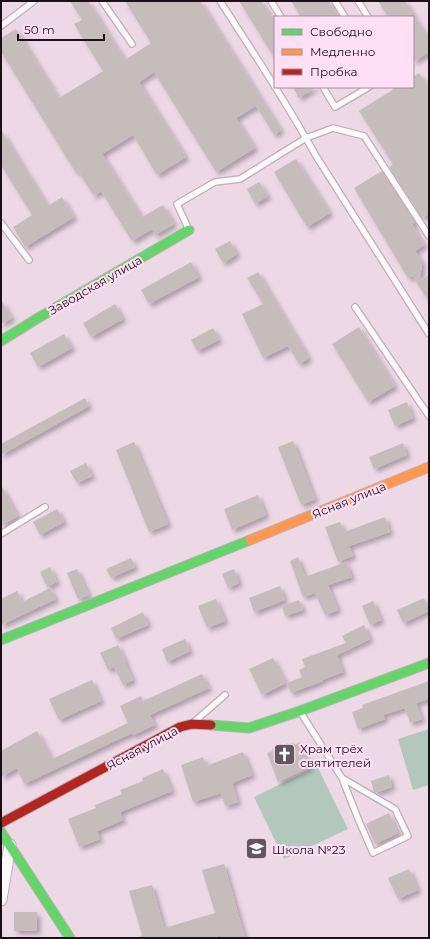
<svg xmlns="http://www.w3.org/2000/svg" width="430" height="939" font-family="Montserrat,sans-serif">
<defs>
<filter id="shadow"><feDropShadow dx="3.5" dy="3.5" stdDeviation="2" flood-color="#0004"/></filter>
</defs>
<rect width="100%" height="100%" fill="#edd8e6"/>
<g fill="#b2c8bc">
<path d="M429,729V785L413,790L398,739Z"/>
<path d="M317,766L348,829L284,859L254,797Z"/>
</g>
<g fill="#c6bcbb" filter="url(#shadow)">
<path d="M70,1H88L125,60L151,43L125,1H200L281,130L274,135L256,106L236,118L255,148L216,172L154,72L139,82L186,157L157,175L133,135L102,154L142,217L163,205L174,224L155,235L152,229L132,241L101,191L94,196L78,171L76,173L1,52V38L16,29L59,98L103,71L74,24L82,20Z"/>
<path d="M239,1H261L275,23V59Z"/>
<path d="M291,1H329L339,17H301Z"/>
<path d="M378,1H405L429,40V52L413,62V17H388Z"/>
<path d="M419,73L429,89V214L422,218L389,167L393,164L359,111L397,87H413V77Z"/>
<path d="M293,87H316L299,98Z"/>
<path d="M1,130L48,206L62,197L74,217L25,247L13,227L32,215L1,165Z"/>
<path d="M296,159L330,213L307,227L274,172Z"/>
<path d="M382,171L415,222L412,224L424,245L415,251L422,262L420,280L429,275V302L413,276L408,278L354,188Z"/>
<path d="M259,182L268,196L255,204L247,189Z"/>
<path d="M230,241L237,254L223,263L215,249Z"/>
<path d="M191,262L199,277L149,304L141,290Z"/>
<path d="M258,272L309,358L299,364L288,346L263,358L242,314L263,304L247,278Z"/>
<path d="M1,300L12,318L1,324Z"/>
<path d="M115,304L123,319L91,337L83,323Z"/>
<path d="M359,327L395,386L368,402L332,344Z"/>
<path d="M213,328L219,340L197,351L191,340Z"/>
<path d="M64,334L72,348L38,367L30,353Z"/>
<path d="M85,398L89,406L1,455V444Z"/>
<path d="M407,402L413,418L395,426L388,410Z"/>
<path d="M293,441L315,499L301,505L278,447Z"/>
<path d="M134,442L168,524L149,532L116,450Z"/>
<path d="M403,443L407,455L374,469L369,457Z"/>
<path d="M86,463L92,476L77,483L70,471Z"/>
<path d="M1,485L18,516L1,526Z"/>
<path d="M258,495L266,515L232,530L224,509Z"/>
<path d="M57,509L64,522L40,535L33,522Z"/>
<path d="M385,517L390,532L349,546L353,556L338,562L325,527L340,522L344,532Z"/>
<path d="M298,557L305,577L346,562L352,577L328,585L338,610L325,615L315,593L303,597L290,561Z"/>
<path d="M131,558L135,567L111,578L106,569Z"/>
<path d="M50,567L57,582L47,587L40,572Z"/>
<path d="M77,569L89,595L78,599L67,573Z"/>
<path d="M234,569L239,583L228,588L222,574Z"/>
<path d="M280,586L285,600L254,612L249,598Z"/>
<path d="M50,588L56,599L1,625V599L17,591L22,602Z"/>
<path d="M424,598L429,608V611L403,623L397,610Z"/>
<path d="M216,599L225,621L207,628L198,606Z"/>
<path d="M299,600L303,610L285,616L282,606Z"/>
<path d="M373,601L381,620L370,625L362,606Z"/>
<path d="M143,612L148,625L116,639L111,628Z"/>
<path d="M364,625L370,639L337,655L343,672L322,680L323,681L291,693L287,683L302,677L299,670L305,667L302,659L346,643L342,636Z"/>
<path d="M185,639L190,651L167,662L162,649Z"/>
<path d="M118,645L126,662H125L133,680L123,685L114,667L108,670L100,653Z"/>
<path d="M273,658L286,683L262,695L249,669Z"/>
<path d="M202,674L209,688L150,715L155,725L133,735L132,733L24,784L17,768L1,777V751L37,731L52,759L128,723L120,706L141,696L143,701Z"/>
<path d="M92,680L101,701L59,720L49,699Z"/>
<path d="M429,681V699L416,703L422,719L410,723L405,708L383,715L385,719L358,729L352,712L363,708L362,705Z"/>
<path d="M300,742L310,767L278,782L267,753L273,751L272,750L288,743L289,745L293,743L294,745Z"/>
<path d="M243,752L252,775L232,783L238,802L225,806L221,793L193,802L181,765L203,757L206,766Z"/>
<path d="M163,769L172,791L120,812L123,820L97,831L100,839L79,847L68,819L96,808L95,805L122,794L120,790L143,781L142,778Z"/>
<path d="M389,775L392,787L375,793L374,792L371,781Z"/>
<path d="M389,813L398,833L375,844L366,824Z"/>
<path d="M224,864L245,938H222L221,935L212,938H140V936L142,935L129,891L152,885L164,928L215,913L202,870Z"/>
<path d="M409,869L418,890L398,899L388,878Z"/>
<rect x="14" y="912" width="23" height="19"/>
</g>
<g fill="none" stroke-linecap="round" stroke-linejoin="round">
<defs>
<g id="lane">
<path d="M102,1L132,44"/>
<path d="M220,1C253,52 287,103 316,156L429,334"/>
<path d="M271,1L281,17"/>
<path d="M335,1L345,17"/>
<path d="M358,1L368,17"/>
<path d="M1,26L34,1"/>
<path d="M323,87L335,107L369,87"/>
<path d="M1,223L29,260"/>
<path d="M189,230L177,204L215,182L240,179L306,138L333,128L364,136L429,236"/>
<path d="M355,307L429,416"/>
<path d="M1,534L45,507"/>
<path d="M301,713L342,778L359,821L373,853L408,836L395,809L342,778"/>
<path d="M195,721L225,695"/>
</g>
<path id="street" d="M1,900L10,845"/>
<g id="fast">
<path d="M1,341L38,318L189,230"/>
<path d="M1,640L250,540"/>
<path d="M211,725L249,728L300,711L429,663"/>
<path d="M1,832L70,938"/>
</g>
<path id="slow" d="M250,540L429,467"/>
<path id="jam" d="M1,823L180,727L192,724L211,725"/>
</defs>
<use href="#lane" stroke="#beaeb9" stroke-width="8"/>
<use href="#street" stroke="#beaeb9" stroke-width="13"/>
<use href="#fast" stroke="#beaeb9" stroke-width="11"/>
<use href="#slow" stroke="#beaeb9" stroke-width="11"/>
<use href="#jam" stroke="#beaeb9" stroke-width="11"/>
<use href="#lane" stroke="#fcf9fb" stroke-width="5.5"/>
<use href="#street" stroke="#fcf9fb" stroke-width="11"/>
<use href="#fast" stroke="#63d668" stroke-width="9"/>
<use href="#slow" stroke="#ff974d" stroke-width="9"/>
<use href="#jam" stroke="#b3261e" stroke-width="9"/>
</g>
<defs>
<symbol id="church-square" viewBox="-11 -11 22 22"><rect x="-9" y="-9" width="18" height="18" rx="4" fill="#655560" stroke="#ffdff4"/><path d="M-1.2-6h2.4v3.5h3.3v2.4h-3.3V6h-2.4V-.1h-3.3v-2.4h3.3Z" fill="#fff"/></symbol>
<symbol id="school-square" viewBox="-11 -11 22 22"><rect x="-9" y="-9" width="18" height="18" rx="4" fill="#655560" stroke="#ffdff4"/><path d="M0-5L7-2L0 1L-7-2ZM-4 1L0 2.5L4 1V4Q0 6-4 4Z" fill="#fff"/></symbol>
</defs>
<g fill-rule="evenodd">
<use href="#church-square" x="272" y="742" width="25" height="25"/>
<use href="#school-square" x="244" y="836" width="25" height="25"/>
</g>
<g text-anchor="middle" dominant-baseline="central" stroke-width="4" stroke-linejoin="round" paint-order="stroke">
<g font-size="12" fill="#1c0f18" stroke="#ffdff4">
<text transform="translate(95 285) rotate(-30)">Заводская улица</text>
<text transform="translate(349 500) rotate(-22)">Ясная улица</text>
<text transform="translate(142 748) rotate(-28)">Ясная улица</text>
</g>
<g font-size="12" fill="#1c0f18" stroke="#ffdff4" text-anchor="start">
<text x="300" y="748">Храм трёх<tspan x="300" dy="14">святителей</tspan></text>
<text x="272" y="849">Школа №23</text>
</g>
</g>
<rect width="430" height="939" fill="none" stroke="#1c0f18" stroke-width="4"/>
<rect x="274" y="16" width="140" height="72" fill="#ffdff4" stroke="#a48c9c"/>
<rect x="282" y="29" width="20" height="6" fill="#63d668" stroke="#a48c9c"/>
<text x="310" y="36" font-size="12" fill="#1c0f18">Свободно</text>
<rect x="282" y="49" width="20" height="6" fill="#ff974d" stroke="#a48c9c"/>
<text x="310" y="56" font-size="12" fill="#1c0f18">Медленно</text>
<rect x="282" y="69" width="20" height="6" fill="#b3261e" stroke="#a48c9c"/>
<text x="310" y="76" font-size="12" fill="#1c0f18">Пробка</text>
<path d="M18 34v6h86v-6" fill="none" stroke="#1c0f18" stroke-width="2"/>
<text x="24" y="34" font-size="12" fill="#1c0f18" stroke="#ffdff4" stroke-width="3" paint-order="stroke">50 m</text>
</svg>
